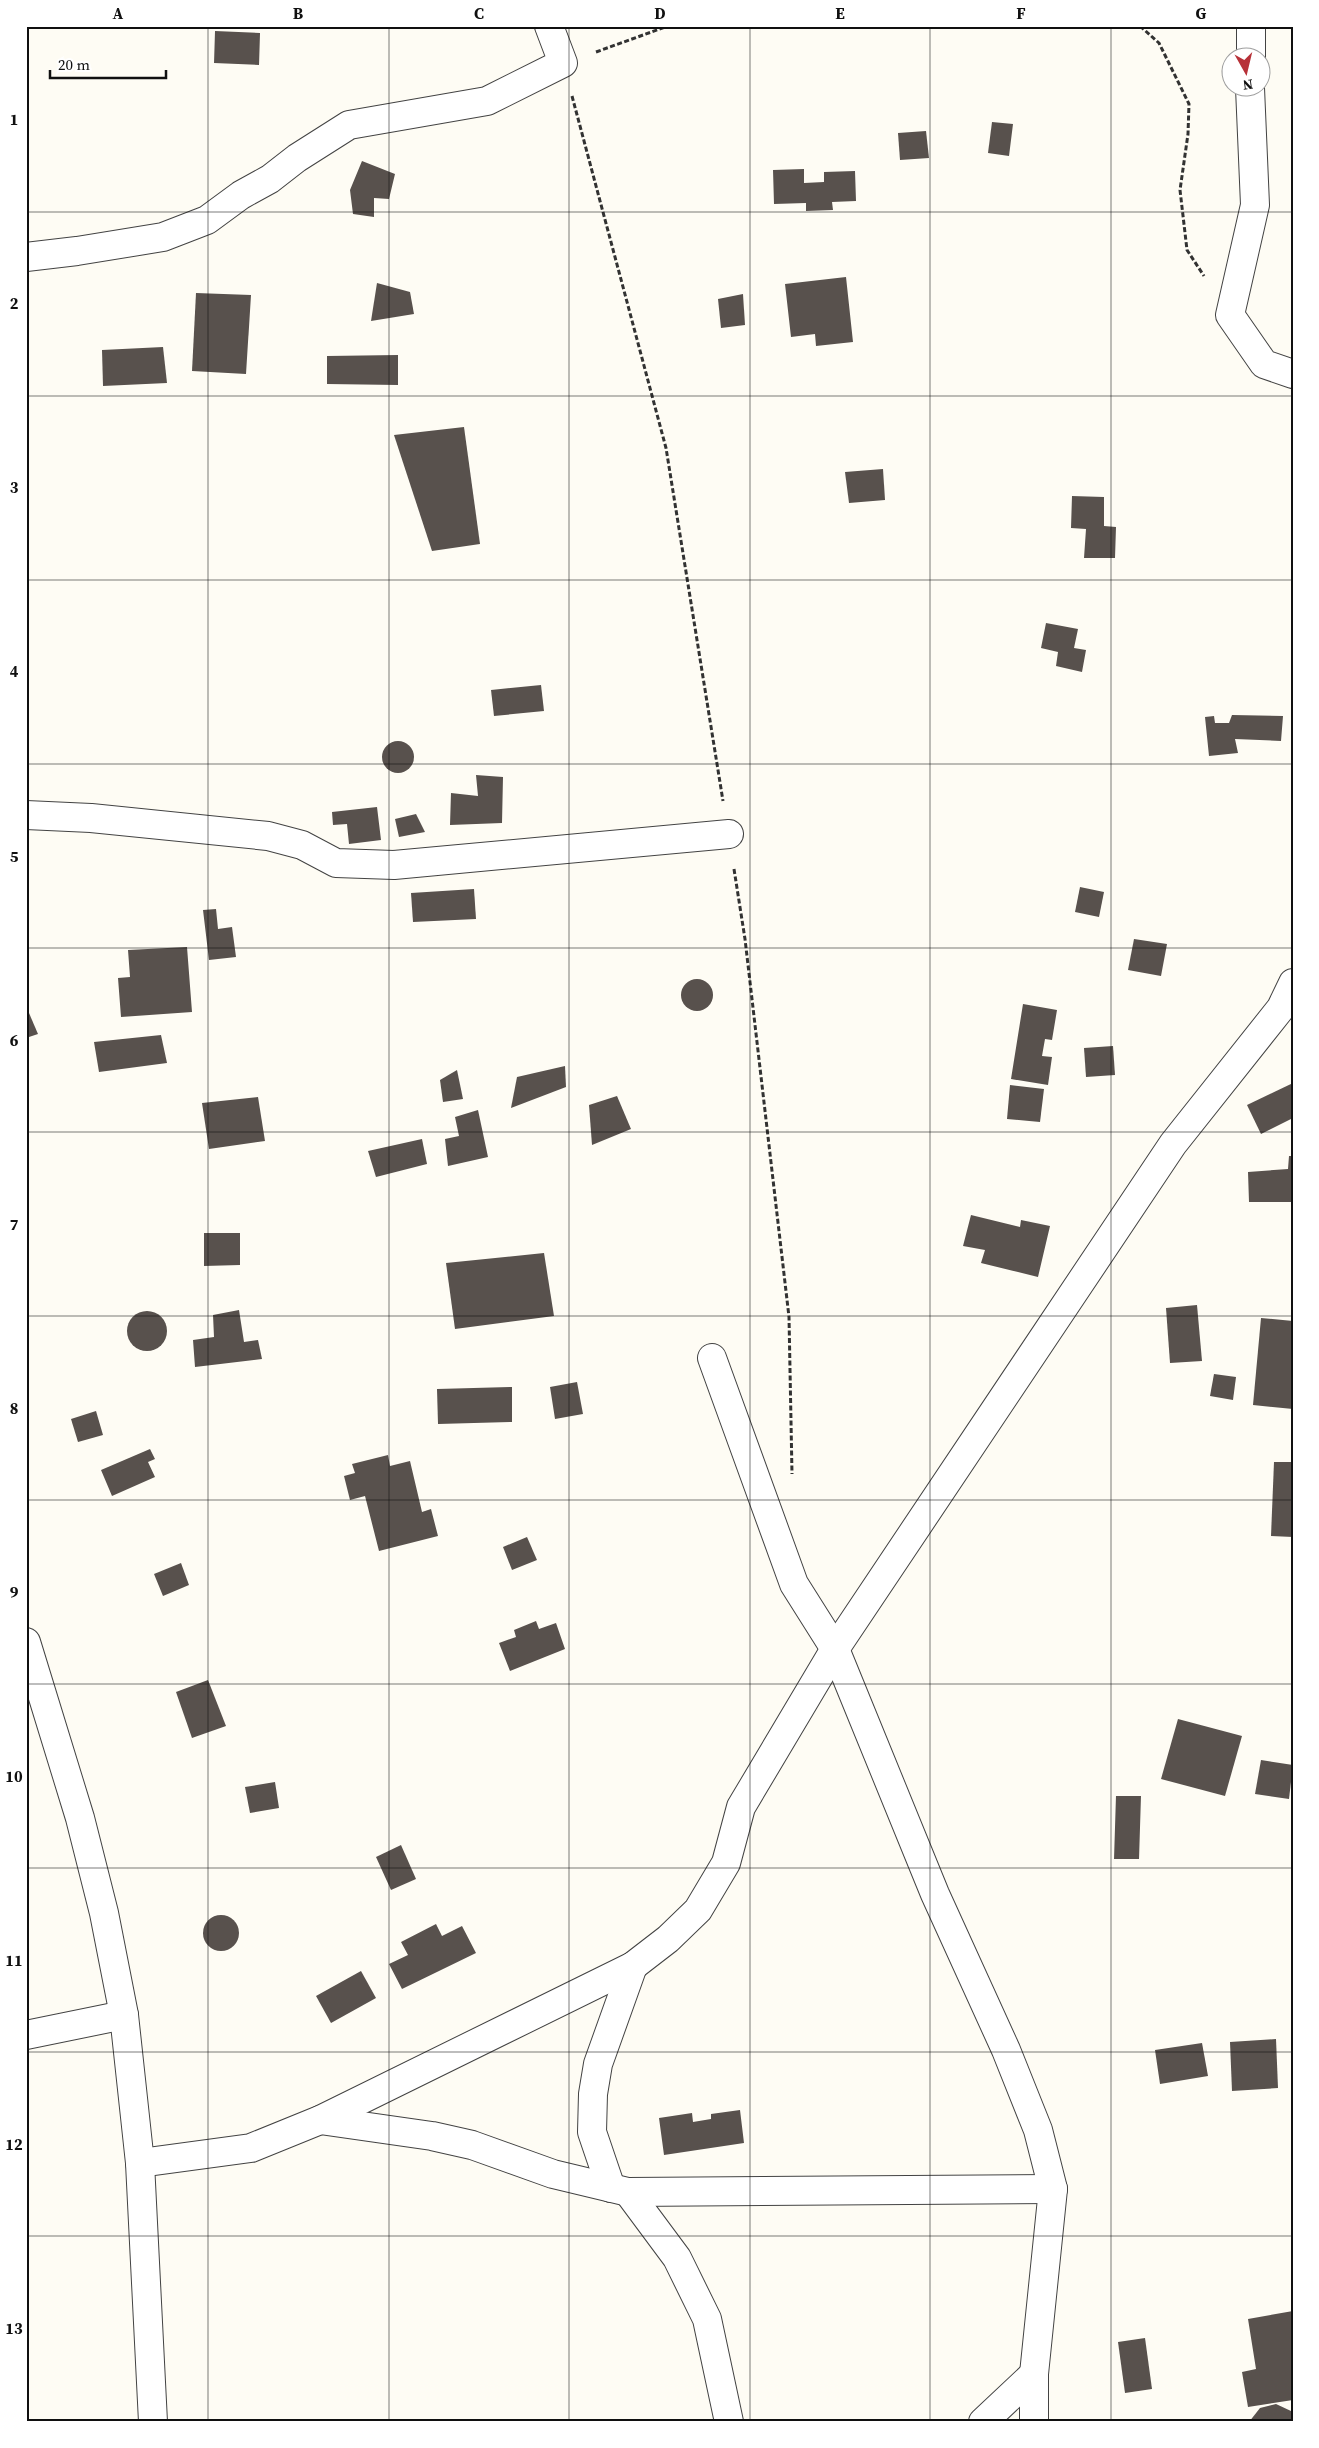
<svg xmlns="http://www.w3.org/2000/svg" width="1319" height="2448" font-family="'Source Serif 4',serif">
<rect width="100%" height="100%" fill="#fefcf4"/>
<g fill="#58514d">
<path d="M215,31L260,33L259,65L214,63Z"/>
<path d="M992,122L1013,124L1009,156L988,153Z"/>
<path d="M926,131L929,158L900,160L898,133Z"/>
<path d="M362,161L395,174L389,199L374,198V217L353,214L350,190Z"/>
<path d="M804,169V183L824,182V172L855,171L856,201L832,202L833,210L806,211V203L774,204L773,170Z"/>
<path d="M846,277L853,342L816,346L815,334L791,337L785,284Z"/>
<path d="M377,283L410,292L414,314L371,321Z"/>
<path d="M196,293L251,295L246,374L192,371Z"/>
<path d="M743,294L745,325L721,328L718,299Z"/>
<path d="M163,347L167,383L103,386L102,350Z"/>
<path d="M398,355V385L327,384V356Z"/>
<path d="M464,427L480,544L432,551L394,435Z"/>
<path d="M883,469L885,500L849,503L845,472Z"/>
<path d="M1072,496L1104,497V526L1116,527L1115,558H1084L1086,529L1071,528Z"/>
<path d="M1046,623L1078,629L1074,648L1086,650L1082,672L1056,666L1058,652L1041,648Z"/>
<path d="M541,685L544,711L494,716L491,690Z"/>
<path d="M1232,715L1283,716L1281,741L1235,739L1238,753L1209,756L1205,717L1214,716L1215,723H1229Z"/>
<circle cx="398" cy="757" r="16"/>
<path d="M476,775L503,777L502,823L450,825L451,793L478,796Z"/>
<path d="M377,807L381,840L349,844L347,824L333,825L332,812Z"/>
<path d="M416,814L425,832L399,837L395,819Z"/>
<path d="M1080,887L1104,892L1099,917L1075,912Z"/>
<path d="M474,889L476,919L413,922L411,893Z"/>
<path d="M216,909L218,929L232,927L236,957L209,960L203,910Z"/>
<path d="M1134,939L1167,944L1161,976L1128,970Z"/>
<path d="M187,947L192,1012L121,1017L118,978L130,977L128,950Z"/>
<circle cx="697" cy="995" r="16"/>
<path d="M1023,1004L1057,1010L1052,1040L1045,1039L1042,1056L1052,1057L1048,1085L1011,1079Z"/>
<path d="M26,1006L38,1034L26,1038Z"/>
<path d="M161,1035L167,1063L99,1072L94,1042Z"/>
<path d="M1113,1046L1115,1075L1086,1077L1084,1048Z"/>
<path d="M565,1066L566,1087L511,1108L517,1077Z"/>
<path d="M457,1070L463,1099L443,1102L440,1080Z"/>
<path d="M1293,1083V1118L1261,1134L1247,1105Z"/>
<path d="M1010,1085L1044,1089L1040,1122L1007,1119Z"/>
<path d="M617,1096L631,1129L592,1145L589,1105Z"/>
<path d="M258,1097L265,1141L209,1149L202,1103Z"/>
<path d="M478,1110L488,1157L448,1166L445,1139L459,1136L455,1117Z"/>
<path d="M422,1139L427,1164L376,1177L368,1151Z"/>
<path d="M1289,1156H1293V1202H1249L1248,1172L1288,1169Z"/>
<path d="M971,1215L1020,1227L1021,1220L1050,1226L1038,1277L981,1263L985,1250L963,1246Z"/>
<path d="M204,1233H240V1265L204,1266Z"/>
<path d="M544,1253L554,1316L455,1329L446,1263Z"/>
<path d="M1197,1305L1202,1361L1170,1363L1166,1308Z"/>
<path d="M239,1310L244,1342L258,1340L262,1359L195,1367L193,1340L214,1337L213,1315Z"/>
<circle cx="147" cy="1331" r="20"/>
<path d="M1261,1318L1293,1321V1409L1253,1405Z"/>
<path d="M1214,1374L1236,1377L1233,1400L1210,1396Z"/>
<path d="M577,1382L583,1414L555,1419L550,1387Z"/>
<path d="M512,1387V1422L438,1424L437,1389Z"/>
<path d="M96,1411L103,1435L78,1442L71,1419Z"/>
<path d="M150,1449L155,1459L148,1462L155,1477L112,1496L101,1470Z"/>
<path d="M388,1455L390,1466L410,1461L422,1512L431,1509L438,1536L379,1551L365,1496L350,1500L344,1476L355,1473L352,1464Z"/>
<path d="M1274,1462H1293V1537L1271,1536Z"/>
<path d="M527,1537L537,1560L512,1570L503,1547Z"/>
<path d="M181,1563L189,1585L163,1596L154,1574Z"/>
<path d="M536,1621L539,1629L556,1623L565,1649L510,1671L499,1643L516,1637L514,1630Z"/>
<path d="M208,1680L226,1726L192,1738L176,1692Z"/>
<path d="M1178,1719L1242,1736L1225,1796L1161,1779Z"/>
<path d="M1261,1760L1293,1765L1289,1799L1255,1794Z"/>
<path d="M275,1782L279,1808L250,1813L245,1787Z"/>
<path d="M1116,1796H1141L1139,1859H1114Z"/>
<path d="M401,1845L416,1879L391,1890L376,1857Z"/>
<circle cx="221" cy="1933" r="18"/>
<path d="M436,1924L442,1936L462,1926L476,1953L402,1989L389,1964L408,1955L401,1942Z"/>
<path d="M361,1971L376,1998L331,2023L316,1996Z"/>
<path d="M1276,2039L1278,2088L1232,2091L1230,2042Z"/>
<path d="M1202,2043L1208,2076L1160,2084L1155,2050Z"/>
<path d="M740,2110L744,2143L664,2155L659,2118L692,2113L693,2122L711,2119V2114Z"/>
<path d="M1293,2311V2400L1248,2407L1242,2372L1256,2369L1248,2319Z"/>
<path d="M1145,2338L1152,2389L1125,2393L1118,2342Z"/>
<path d="M1276,2404L1291,2411L1293,2422H1249L1260,2408Z"/>
</g>
<g fill="none" stroke-linecap="round" stroke-linejoin="round">
<defs>
<g id="minor">
<path d="M1251,58V26"/>
<path d="M1250,88L1255,205L1230,315L1264,364L1293,374"/>
<path d="M26,257L77,251L163,237L207,220L241,195L270,179L297,158L349,125L487,101L563,63L549,26"/>
<path d="M26,815L91,818L268,836L302,845L336,863L394,865L729,834"/>
<path d="M712,1358L794,1584L835,1649L935,1894L1006,2050L1038,2130L1053,2189L1034,2374V2422"/>
<path d="M26,1642L80,1818L104,1913L124,2015L140,2163L153,2422"/>
<path d="M26,2035L124,2015"/>
<path d="M320,2120L432,2136L472,2145L553,2174L628,2192L1053,2189"/>
<path d="M140,2163L251,2148L320,2120L633,1966L668,1939L698,1910L726,1863L741,1807L835,1649L1173,1144L1281,1008L1293,983"/>
<path d="M611,2188L592,2132L593,2094L598,2064L633,1966"/>
<path d="M628,2192L677,2258L707,2319L729,2422"/>
<path d="M983,2422L1034,2374"/>
</g>
</defs>
<use href="#minor" stroke="#434343" stroke-width="30"/>
<g stroke="#323232" stroke-width="3" stroke-dasharray="5 2.5" stroke-linecap="butt">
<path d="M1140,26L1159,43L1189,104L1188,134L1180,190L1187,250L1204,276"/>
<path d="M596,52L668,26"/>
<path d="M572,96L666,448L723,801"/>
<path d="M734,869L745,939L789,1317L792,1474"/>
</g>
<use href="#minor" stroke="#fff" stroke-width="28"/>
</g>
<path fill="none" stroke="#101010" stroke-width="1" stroke-opacity="0.55" d="M208,26V2422M389,26V2422M569,26V2422M750,26V2422M930,26V2422M1111,26V2422M26,212H1293M26,396H1293M26,580H1293M26,764H1293M26,948H1293M26,1132H1293M26,1316H1293M26,1500H1293M26,1684H1293M26,1868H1293M26,2052H1293M26,2236H1293"/>
<rect width="1319" height="2448" fill="none" stroke="#ffffff" stroke-width="55"/>
<g transform="translate(1246 72) rotate(172)"><circle r="24" fill="#ffffff" stroke="#9f9f9f"/>
<path d="M0-4L9 19L0 12L-9 19Z" fill="#b73138"/>
<text y="-8" font-size="14" font-weight="bold" text-anchor="middle" fill="#101010">N</text>
</g>
<path d="M50 70v8h116v-8" fill="none" stroke="#101010" stroke-width="2.5"/>
<text x="58" y="70" font-size="15" fill="#101010" stroke="#ffffff" stroke-width="4" paint-order="stroke">20 m</text>
<rect x="28" y="28" width="1264" height="2392" fill="none" stroke="#101010" stroke-width="2"/>
<g font-size="16" text-anchor="middle" font-weight="bold" fill="#101010">
<text x="118" y="19">A</text>
<text x="298" y="19">B</text>
<text x="479" y="19">C</text>
<text x="660" y="19">D</text>
<text x="840" y="19">E</text>
<text x="1021" y="19">F</text>
<text x="1201" y="19">G</text>
<text x="14" y="125">1</text>
<text x="14" y="309">2</text>
<text x="14" y="493">3</text>
<text x="14" y="677">4</text>
<text x="14" y="862">5</text>
<text x="14" y="1046">6</text>
<text x="14" y="1230">7</text>
<text x="14" y="1414">8</text>
<text x="14" y="1598">9</text>
<text x="14" y="1782">10</text>
<text x="14" y="1966">11</text>
<text x="14" y="2150">12</text>
<text x="14" y="2334">13</text>
</g>
</svg>
